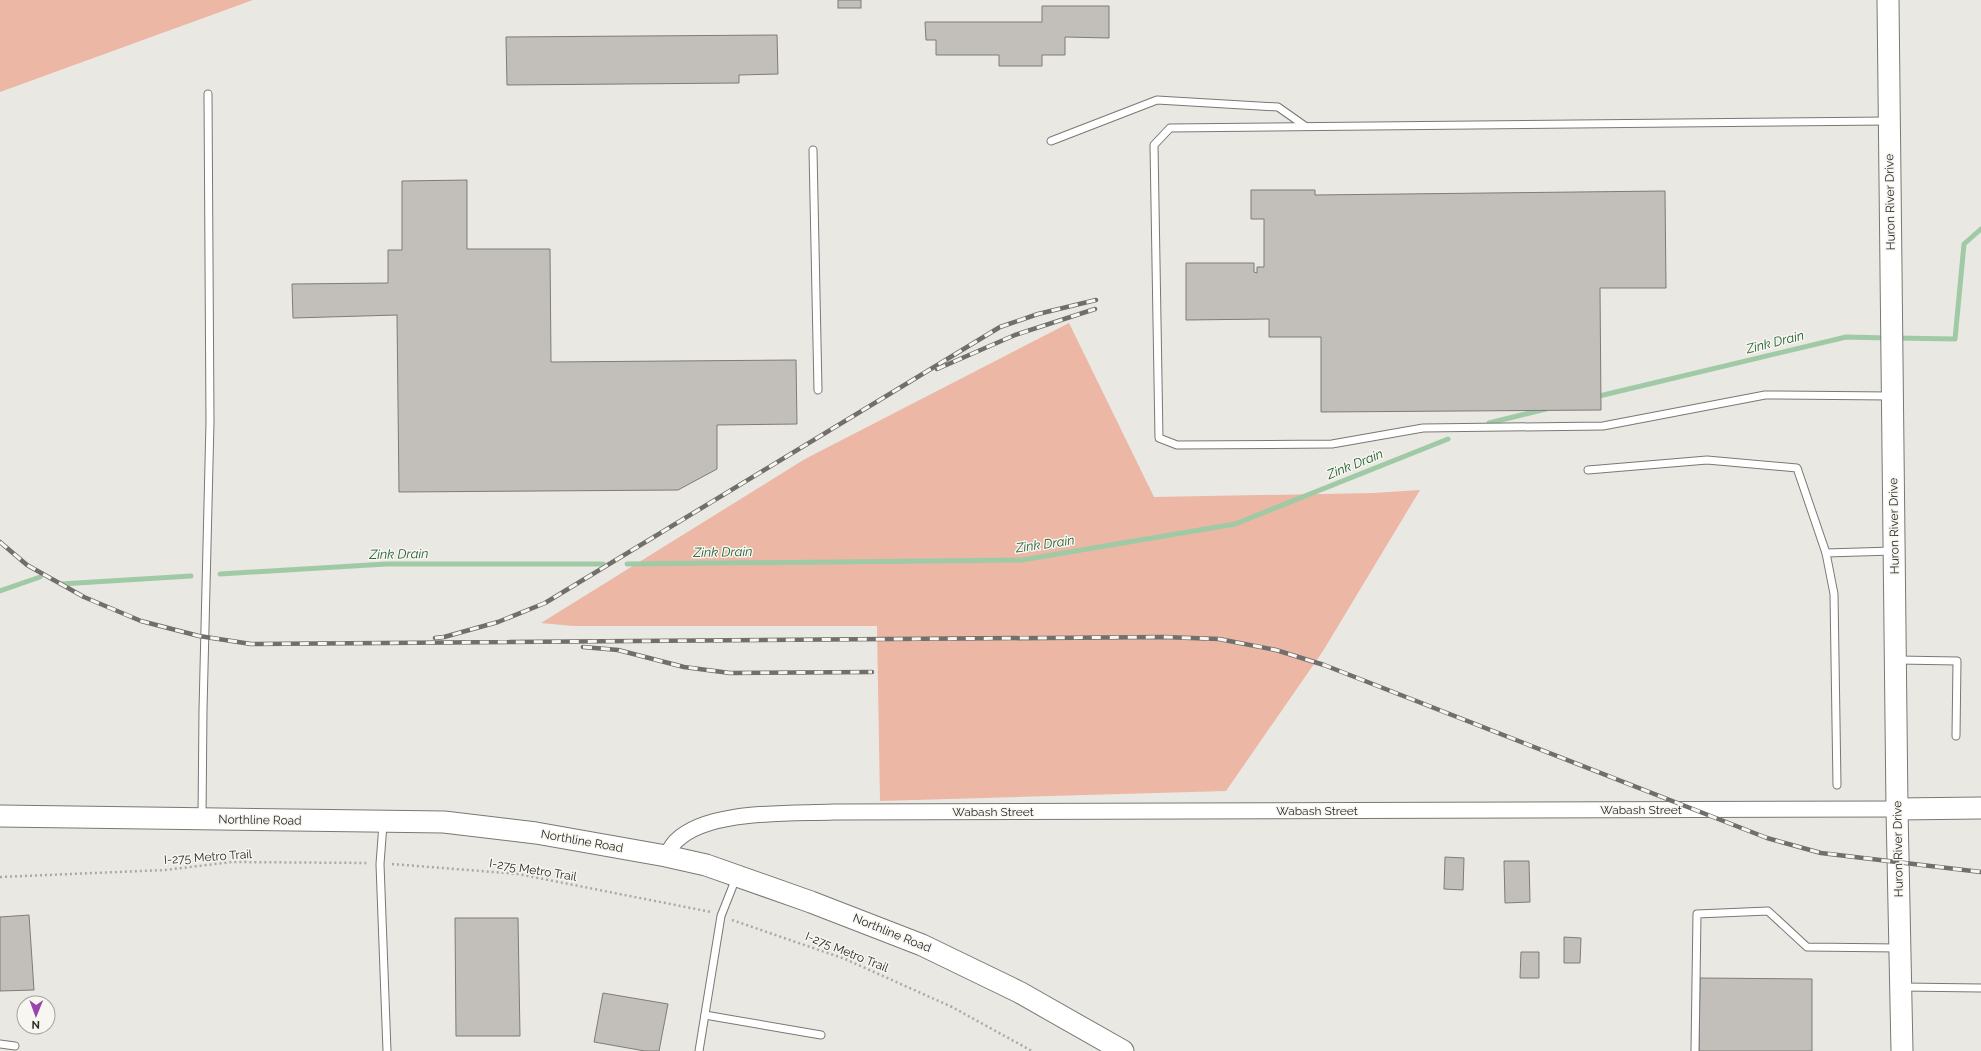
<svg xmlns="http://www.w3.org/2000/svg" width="1981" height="1051" font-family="Raleway,sans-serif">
<rect width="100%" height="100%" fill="#eae8e3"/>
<g fill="#ecb7a4">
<path d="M0,0H253L0,92Z"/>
<path d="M1069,323L1154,497L1373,493L1420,490L1323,651L1226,791L880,801L877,626H573L541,623L805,459Z"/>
</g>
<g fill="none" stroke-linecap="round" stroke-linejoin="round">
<g stroke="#a0caa6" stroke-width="5">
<path d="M1896,338L1955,339L1964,244L1981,229"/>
<path d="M1595,397L1846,337L1888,338"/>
<path d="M1489,423L1546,409"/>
<path d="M627,564L1022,560L1235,524L1448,439"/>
<path d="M220,574L386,564H603"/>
<path d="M61,584L191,576"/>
<path d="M0,591L40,577"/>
</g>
</g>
<g fill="#c2beba" stroke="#7f7c78">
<rect x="838" y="0" width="23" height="8"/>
<path d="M1042,6H1109V38L1065,37V55H1042V66H999V55H936V40H926L925,22H1042Z"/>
<path d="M777,35L778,74L739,75V83L507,85L506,37Z"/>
<path d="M467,180V249H550L551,362L796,360L797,424L717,425V469L678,490L399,492L397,315L293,318L292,284L388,283V250H402V181Z"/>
<path d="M1251,190H1315V195L1665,191L1666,288H1600L1601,410L1321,412V337H1269V319L1186,320V263H1254V272L1257,273V267H1264V219H1251Z"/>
<path d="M1445,857L1464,858L1463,890L1444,889Z"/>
<path d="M1504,861H1529L1530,902L1505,903Z"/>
<path d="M29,915L34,990L0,991V917Z"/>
<path d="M455,918H518L520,1036H456Z"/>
<path d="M1564,937L1581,938L1580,963H1564Z"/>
<path d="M1521,952H1539V978H1520Z"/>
<path d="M1700,978L1812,979V1051H1699Z"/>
<path d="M603,993L668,1004L659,1051H645L594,1042Z"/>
</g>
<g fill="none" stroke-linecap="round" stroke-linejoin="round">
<defs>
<g id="lane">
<path d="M1888,121L1170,128L1154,145L1159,438L1177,445L1332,444L1423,428L1603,426L1765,395L1890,396"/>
<path d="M1051,141L1157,100L1278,107L1305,126"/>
<path d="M813,150L818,390"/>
<path d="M1588,470L1707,460L1797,468L1826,553L1834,594L1837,785"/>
<path d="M1826,553L1893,551"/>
<path d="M1898,660L1957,661L1956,736"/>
<path d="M202,817L203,710L210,422L208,94"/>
<path d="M383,824L380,864L387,1051"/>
<path d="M1902,987L1981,988"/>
<path d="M705,1015L821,1035"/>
<path d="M0,1044L15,1046"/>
<path d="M699,1051L721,916L736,878"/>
<path d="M1695,1051L1697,914L1768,911L1807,947L1898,948"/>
</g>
<path id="street" d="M666,856C669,851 672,845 676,841C708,809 790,814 833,812L1897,809"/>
<g id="secondary">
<path d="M1888,0L1897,809L1902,1051"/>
<path d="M1897,809L1981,808"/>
<path d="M0,816L444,822L536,833L666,856L706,865L811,902L922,945L1019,992L1123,1051"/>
</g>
</defs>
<use href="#lane" stroke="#797873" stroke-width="9"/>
<use href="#street" stroke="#797873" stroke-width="17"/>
<use href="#secondary" stroke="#797873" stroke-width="23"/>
<g stroke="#aaa9a5" stroke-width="2.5" stroke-dasharray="2 3" stroke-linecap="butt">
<path d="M392,864L518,874L711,912"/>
<path d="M0,877L165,870L232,862L369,863"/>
<path d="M732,920L845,959L952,1007L1032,1051"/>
</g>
<use href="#lane" stroke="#fff" stroke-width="7"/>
<use href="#street" stroke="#fff" stroke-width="15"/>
<use href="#secondary" stroke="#fff" stroke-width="21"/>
<defs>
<g id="rail">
<path d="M937,369L1015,335L1095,309"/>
<path d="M0,542L27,565L84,597L141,621L199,636L251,644L1163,637L1219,639L1276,650L1324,665L1767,838L1821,853L1981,872"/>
<path d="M435,638L444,637L498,622L545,603L1000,327L1038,314L1096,300"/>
<path d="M583,647L618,650L684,667L730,673L872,672"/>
</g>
</defs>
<use href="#rail" stroke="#716f6c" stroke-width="4.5"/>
<use href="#rail" stroke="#f7f6f0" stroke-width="3" stroke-dasharray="9" stroke-linecap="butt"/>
</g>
<g text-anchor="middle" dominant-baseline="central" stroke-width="3" stroke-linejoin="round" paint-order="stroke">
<g font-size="12" fill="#2b2a28" stroke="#f7f6f0">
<text transform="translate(1890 202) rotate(-91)">Huron River Drive</text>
<text transform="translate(1894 526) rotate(-91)">Huron River Drive</text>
<text x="1641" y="810">Wabash Street</text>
<text x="1317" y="811">Wabash Street</text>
<text x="993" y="812">Wabash Street</text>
<text transform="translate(260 820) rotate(1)">Northline Road</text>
<text transform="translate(582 841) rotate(10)">Northline Road</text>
<text transform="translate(1898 849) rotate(-91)">Huron River Drive</text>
<text transform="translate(208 857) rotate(-4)">I-275 Metro Trail</text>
<text transform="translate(533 870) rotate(9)">I-275 Metro Trail</text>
<text transform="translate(892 933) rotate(22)">Northline Road</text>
<text transform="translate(847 952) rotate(22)">I-275 Metro Trail</text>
</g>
<g font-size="13" font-style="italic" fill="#205d30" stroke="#f7f6f0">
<text transform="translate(1775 342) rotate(-14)">Zink Drain</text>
<text transform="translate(1355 464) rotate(-22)">Zink Drain</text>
<text transform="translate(1045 544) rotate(-8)">Zink Drain</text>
<text transform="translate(723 552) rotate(-1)">Zink Drain</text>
<text transform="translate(399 554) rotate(-1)">Zink Drain</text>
</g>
</g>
<g transform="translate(36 1015) rotate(181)"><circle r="19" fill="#f7f6f0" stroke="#a5a4a0"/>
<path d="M0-3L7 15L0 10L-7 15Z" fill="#9c42ae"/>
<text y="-6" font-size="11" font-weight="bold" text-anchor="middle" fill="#2b2a28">N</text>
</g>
</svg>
